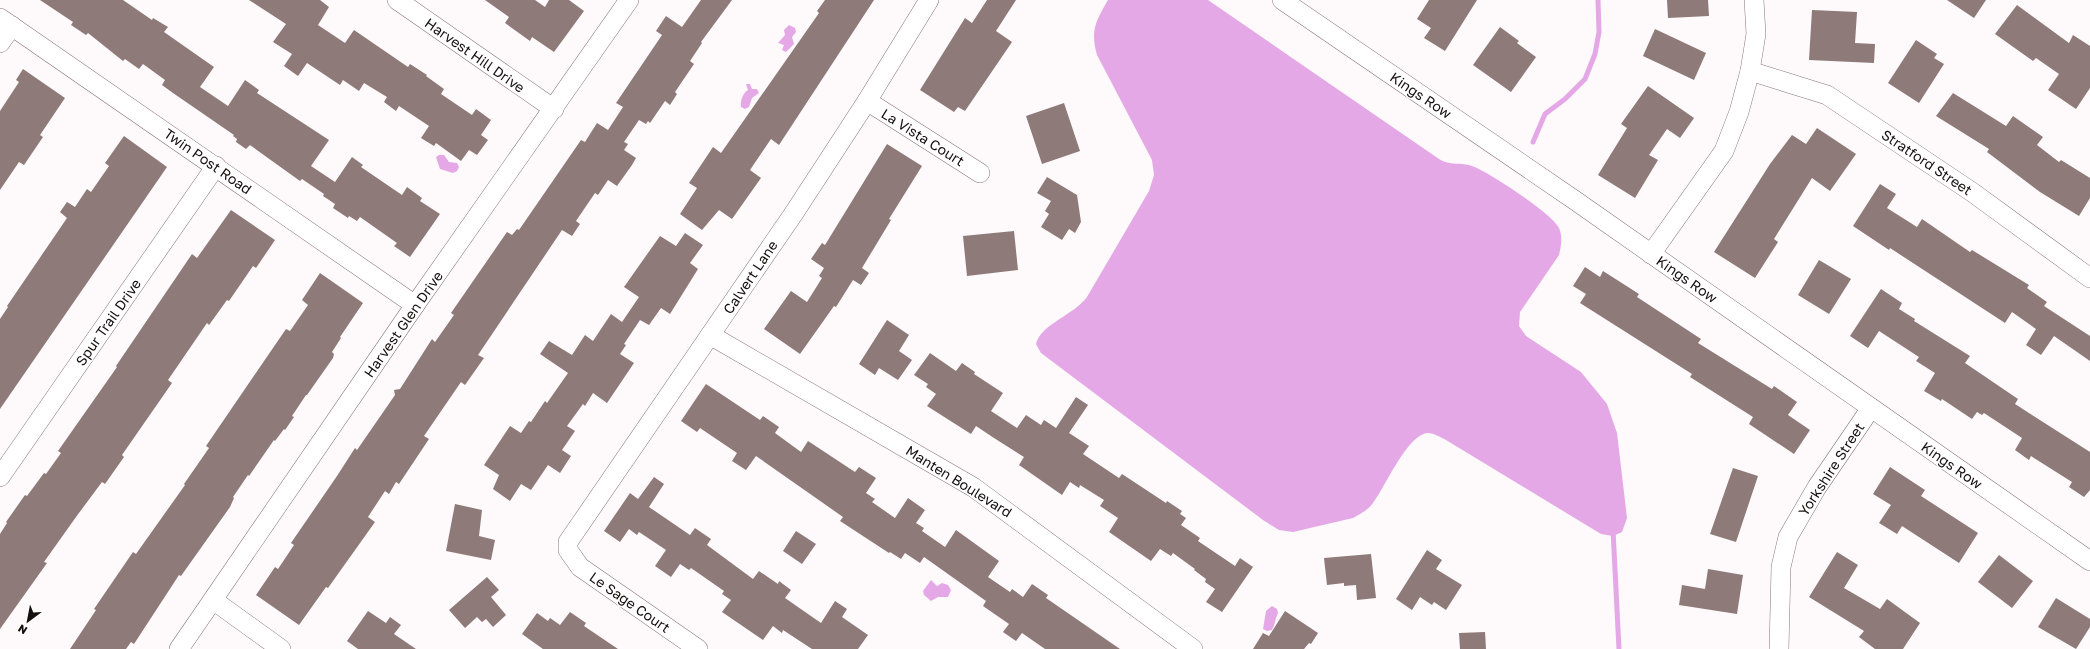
<svg xmlns="http://www.w3.org/2000/svg" width="2090" height="649" font-family="'Golos Text',sans-serif">
<rect width="100%" height="100%" fill="#fef9fa"/>
<g fill="#e5a8e7">
<path d="M1108,0H1208L1439,159C1450,166 1461,162 1472,166C1487,171 1553,214 1559,228C1563,237 1561,246 1559,255L1520,312L1519,326L1526,336L1581,372L1607,404L1617,433L1627,518L1622,532L1613,536L1601,534L1446,440C1440,437 1435,434 1429,433C1408,432 1385,488 1373,503C1368,510 1360,514 1353,518L1293,532L1279,530L1263,520L1041,353L1036,344C1041,324 1074,315 1087,297L1149,191L1154,175L1152,160L1097,55C1090,30 1096,21 1108,0Z"/>
<path d="M789,25L795,28L796,32L792,37L794,44L786,52L782,50L784,45L778,43L785,35L784,30Z"/>
<path d="M746,84H750L752,89H757L759,93L752,98L749,107L745,109L741,107C740,101 743,93 748,90Z"/>
<path d="M439,155H444L449,162L457,163L459,167L457,171L453,173L440,169L436,157Z"/>
<path d="M931,580L937,586L942,583L948,585L951,590L948,597H938L931,601L924,595L923,591Z"/>
<path d="M1272,606L1277,609L1278,613C1275,619 1275,625 1272,630L1267,631L1263,629L1266,611Z"/>
</g>
<g fill="none" stroke-linecap="round" stroke-linejoin="round">
<g stroke="#e5a8e7" stroke-width="5">
<path d="M1533,142L1545,114L1565,99L1585,79L1595,54L1599,32L1598,0"/>
<path d="M1613,530L1619,649"/>
</g>
</g>
<g fill="#8e7a79">
<path d="M40,0H123L152,20L153,18L168,27L164,32L214,67L200,87L228,106L245,80L259,90L257,93L329,140L311,166L335,182L352,157L363,165L361,167L402,195L407,187L422,198L420,201L440,214L410,257L394,246L397,243L360,217L357,221L349,216L348,218L333,208L335,204L323,196L324,194L302,179L300,181L250,145L246,149L236,142L237,139L233,136L234,135L173,93L162,85L165,80L143,64L139,69L125,59L123,61L88,33L86,35L71,25L73,22Z"/>
<path d="M249,0H320L329,7L318,25L345,43L354,30L408,67L410,64L427,75L426,76L444,89L441,94L472,115L476,109L491,120L481,135L488,140L477,155L469,150L461,161L436,143L434,146L421,138L429,126L399,106L396,111L384,102L387,97L364,83L359,91L343,80L340,85L307,63L298,76L284,66L292,54L273,42L286,24Z"/>
<path d="M485,0H535L545,7L549,0H569L584,11L554,52L532,37L530,41L505,23L509,17Z"/>
<path d="M701,0H732L701,42L702,43L690,61L694,64L675,92L677,94L670,105L665,101L650,123L648,121L646,124L639,120L624,142L628,144L624,150L636,158L632,165L617,186L608,180L598,195L595,193L576,221L580,224L572,236L562,230L478,355L484,358L465,385L461,382L424,436L429,439L399,484L396,482L389,494L385,491L368,517L375,522L328,588L326,587L299,625L256,595L275,567L278,569L294,545L291,543L337,476L355,448L357,450L395,395L394,390L400,389L432,339L435,342L454,315L451,313L507,232L512,235L517,229L519,230L581,140L585,142L597,123L608,130L623,107L616,103L662,35L656,31L666,16L682,27Z"/>
<path d="M825,0H874L779,145L771,139L750,170L761,178L732,219L719,210L702,230L680,214L697,188L689,183L713,147L721,153L819,13L817,11Z"/>
<path d="M987,0H1016L996,31L1012,42L965,111L958,107L954,112L920,90L965,18L972,23Z"/>
<path d="M1429,0H1477L1445,51L1424,38L1431,28L1417,19Z"/>
<path d="M1667,0H1708L1709,16L1668,18Z"/>
<path d="M1947,0H1986L1974,18Z"/>
<path d="M2017,5L2069,43L2073,35L2090,46V88L2076,109L2048,90L2059,74L2036,58L2033,61L1995,34Z"/>
<path d="M1812,10L1857,12L1855,43L1875,44L1874,63L1809,60Z"/>
<path d="M1500,27L1519,41L1517,43L1536,57L1511,92L1473,65Z"/>
<path d="M1655,29L1706,53L1694,80L1643,56Z"/>
<path d="M1916,40L1937,54L1934,58L1944,64L1919,103L1888,83Z"/>
<path d="M23,69L65,98L40,135L43,137L24,165L19,162L0,190V111L19,82L16,80Z"/>
<path d="M1648,86L1694,118L1680,138L1667,129L1649,155L1658,160L1635,198L1598,175L1627,128L1621,124Z"/>
<path d="M1953,93L2006,126L2013,116L2043,137L2037,145L2059,162L2061,160L2090,178V198L2079,216L2040,192L1987,152L1989,149L1936,116Z"/>
<path d="M1064,103L1080,151L1042,164L1026,116Z"/>
<path d="M1817,128L1856,154L1830,191L1812,178L1774,239L1778,242L1755,278L1714,252L1770,164L1792,135L1806,144Z"/>
<path d="M124,136L167,167L0,409V319L8,307L7,306L67,218L60,212L67,202L75,207L87,189L91,192L109,166L105,163Z"/>
<path d="M887,144L922,166L889,219L891,220L862,268L869,273L861,285L853,280L836,307L834,306L800,354L764,329L791,291L807,302L822,278L819,276L824,268L811,259L822,243L825,245Z"/>
<path d="M1047,177L1077,195L1081,222L1075,233L1069,229L1062,240L1041,227L1049,214L1045,211L1051,201L1037,193Z"/>
<path d="M1880,184L1896,194L1887,208L1917,227L1922,219L1970,252L1972,250L2029,285L2027,288L2047,302L2044,306L2090,336V361L2054,336L2041,355L2026,345L2036,329L2012,312L2005,323L1890,248L1889,250L1853,226Z"/>
<path d="M231,210L275,240L256,268L253,266L229,301L227,300L209,325L207,323L168,380L172,383L122,455L124,457L105,484L102,482L76,517L44,562L47,563L0,629V534L7,523L6,522L25,495L27,496L44,473L46,474L61,453L58,451L117,367L116,366L192,254L197,258Z"/>
<path d="M1014,231L1018,270L967,276L963,236Z"/>
<path d="M685,233L703,245L690,263L698,269L670,314L661,308L649,325L640,320L624,344L626,345L620,354L634,363L607,403L593,393L585,406L583,404L567,426L575,431L562,450L571,456L560,473L548,465L531,490L521,484L510,501L493,489L499,475L484,465L510,426L521,433L529,421L531,422L545,401L547,403L568,373L540,354L549,341L572,355L585,335L593,341L611,314L622,322L639,297L624,287L660,236L676,246Z"/>
<path d="M1819,260L1851,279L1829,314L1798,295Z"/>
<path d="M1585,267L1600,277L1603,271L1639,294L1637,297L1701,339L1698,343L1772,389L1774,386L1797,402L1788,415L1810,430L1794,454L1749,424L1753,417L1690,377L1692,374L1580,303L1586,294L1573,286Z"/>
<path d="M320,273L363,303L340,337L341,338L332,352L334,354L333,358L307,395H306L292,416L294,417L285,430L284,429L275,441L274,440L249,476L248,475L233,497L234,498L230,507L181,576L179,575L134,644L131,642L126,649H70L96,610L94,609L133,552L136,554L185,485L184,484L209,448L206,446L249,383L286,329L290,331L308,305L302,300Z"/>
<path d="M1881,289L1902,303L1899,309L1915,319L1914,321L1970,356L1965,363L2018,399L2015,404L2090,452V490L2084,497L2069,487L2072,482L2031,456L2029,460L2015,450L2022,438L1984,413L1982,415L1977,412L1972,419L1942,399L1941,401L1924,391L1935,373L1916,361L1919,357L1879,331L1868,348L1850,336Z"/>
<path d="M887,320L909,335L899,351L912,360L898,380L879,368L875,375L859,364Z"/>
<path d="M930,353L956,371L962,363L975,372L974,374L1003,393L991,411L1017,428L1026,415L1041,425L1044,420L1056,428L1076,397L1088,405L1069,433L1089,446L1083,454L1119,478L1122,474L1166,503L1167,501L1182,511L1180,514L1186,518L1181,525L1200,538L1198,541L1235,566L1240,558L1253,567L1222,612L1206,602L1215,589L1205,582L1206,579L1194,570L1195,569L1173,553L1171,556L1160,549L1151,561L1109,532L1118,518L1100,506L1104,500L1080,485L1079,488L1070,482L1062,495L1019,465L1024,457L994,438L976,426L971,434L927,406L936,394L926,387L928,384L914,375Z"/>
<path d="M706,384L760,420L763,416L779,427L775,433L801,452L808,441L855,472L859,467L876,478L866,493L875,499L872,502L895,518L908,498L925,510L916,523L924,528L922,531L945,547L956,530L999,561L988,577L1010,592L1012,589L1023,597L1032,584L1048,595L1046,598L1120,649H1045L1022,633L1016,641L1003,632L1009,624L983,606L986,601L924,557L920,563L905,553L901,559L890,552L889,553L840,521L843,517L756,456L746,470L732,461L737,453L700,428L697,432L681,421Z"/>
<path d="M1890,467L1925,490L1921,496L1978,533L1959,563L1902,526L1897,534L1879,523L1891,505L1873,494Z"/>
<path d="M1733,468L1758,476L1736,542L1710,534Z"/>
<path d="M654,477L664,484L649,507L690,535L695,528L711,539L707,545L753,579L759,571L778,584L779,581L791,590L785,598L821,623L835,601L847,609L842,617L868,635L858,649H812L783,630L782,633L773,626L763,640L722,612L731,600L722,594L724,591L691,568L689,570L680,564L671,577L655,566L666,550L639,532L637,535L629,529L620,542L604,531L630,493L638,499Z"/>
<path d="M455,504L482,510L479,536L495,540L491,560L446,551Z"/>
<path d="M796,531L816,544L802,564L783,551Z"/>
<path d="M1427,550L1442,560L1436,569L1462,585L1446,610L1434,602L1432,605L1420,597L1412,610L1396,599Z"/>
<path d="M1837,552L1858,565L1844,588L1880,609L1887,599L1920,623L1903,649H1875L1859,637L1864,631L1809,597Z"/>
<path d="M1371,554L1376,598L1357,600L1356,585L1344,586V583L1327,585L1324,558Z"/>
<path d="M1999,555L2033,581L2012,608L1978,582Z"/>
<path d="M1708,569L1743,575L1737,614L1679,605L1682,585L1705,589Z"/>
<path d="M487,577L499,590L491,597L506,615L493,627L486,619L482,622L477,617L465,628L449,610Z"/>
<path d="M2056,598L2090,619V627L2076,649L2038,627Z"/>
<path d="M368,611L386,623L390,617L401,625L394,634L416,649H358L347,641Z"/>
<path d="M1285,611L1318,633L1311,644L1309,643L1304,649H1253L1263,633L1269,636Z"/>
<path d="M570,612L586,623L584,626L618,649H543L522,634L537,613L548,621L550,618L560,625Z"/>
<path d="M1485,632L1486,649H1460L1459,633Z"/>
</g>
<g fill="none" stroke-linecap="round" stroke-linejoin="round">
<defs>
<g id="minor">
<path d="M397,0L554,109"/>
<path d="M1282,0L1573,199L2090,561"/>
<path d="M0,18L415,305"/>
<path d="M0,43L12,26"/>
<path d="M1750,71L1827,95L1972,192L2090,278"/>
<path d="M867,101L980,173"/>
<path d="M1651,254L1724,151L1739,112L1750,71L1756,34L1754,0"/>
<path d="M710,335L973,487L1193,649"/>
<path d="M0,477L216,166"/>
<path d="M213,600L281,649"/>
<path d="M179,649L415,305L629,0"/>
<path d="M698,649L580,567L568,550V542L794,213L867,101L929,0"/>
<path d="M1779,649L1781,567L1788,537L1817,487L1871,408"/>
</g>
</defs>
<use href="#minor" stroke="#887579" stroke-width="20"/>
<use href="#minor" stroke="#fff" stroke-width="19"/>
</g>
<g text-anchor="middle" dominant-baseline="central" stroke-width="3" stroke-linejoin="round" paint-order="stroke">
<g font-size="14" fill="#160f10" stroke="#fff">
<text transform="translate(475 55) rotate(35)">Harvest Hill Drive</text>
<text transform="translate(1421 95) rotate(34)">Kings Row</text>
<text transform="translate(923 137) rotate(32)">La Vista Court</text>
<text transform="translate(208 161) rotate(35)">Twin Post Road</text>
<text transform="translate(1927 162) rotate(34)">Stratford Street</text>
<text transform="translate(750 277) rotate(-56)">Calvert Lane</text>
<text transform="translate(1687 279) rotate(35)">Kings Row</text>
<text transform="translate(108 322) rotate(-55)">Spur Trail Drive</text>
<text transform="translate(403 324) rotate(-55)">Harvest Glen Drive</text>
<text transform="translate(1952 465) rotate(35)">Kings Row</text>
<text transform="translate(1831 469) rotate(-57)">Yorkshire Street</text>
<text transform="translate(959 481) rotate(32)">Manten Boulevard</text>
<text transform="translate(630 602) rotate(35)">Le Sage Court</text>
</g>
</g>
<g transform="translate(28 621) rotate(212)" stroke="#ffffff" stroke-width="3" paint-order="stroke">
<path d="M0-3L7 15L0 10L-7 15Z" fill="#160f10"/>
<text y="-6" font-size="11" font-weight="bold" text-anchor="middle" fill="#160f10">N</text>
</g>
</svg>
